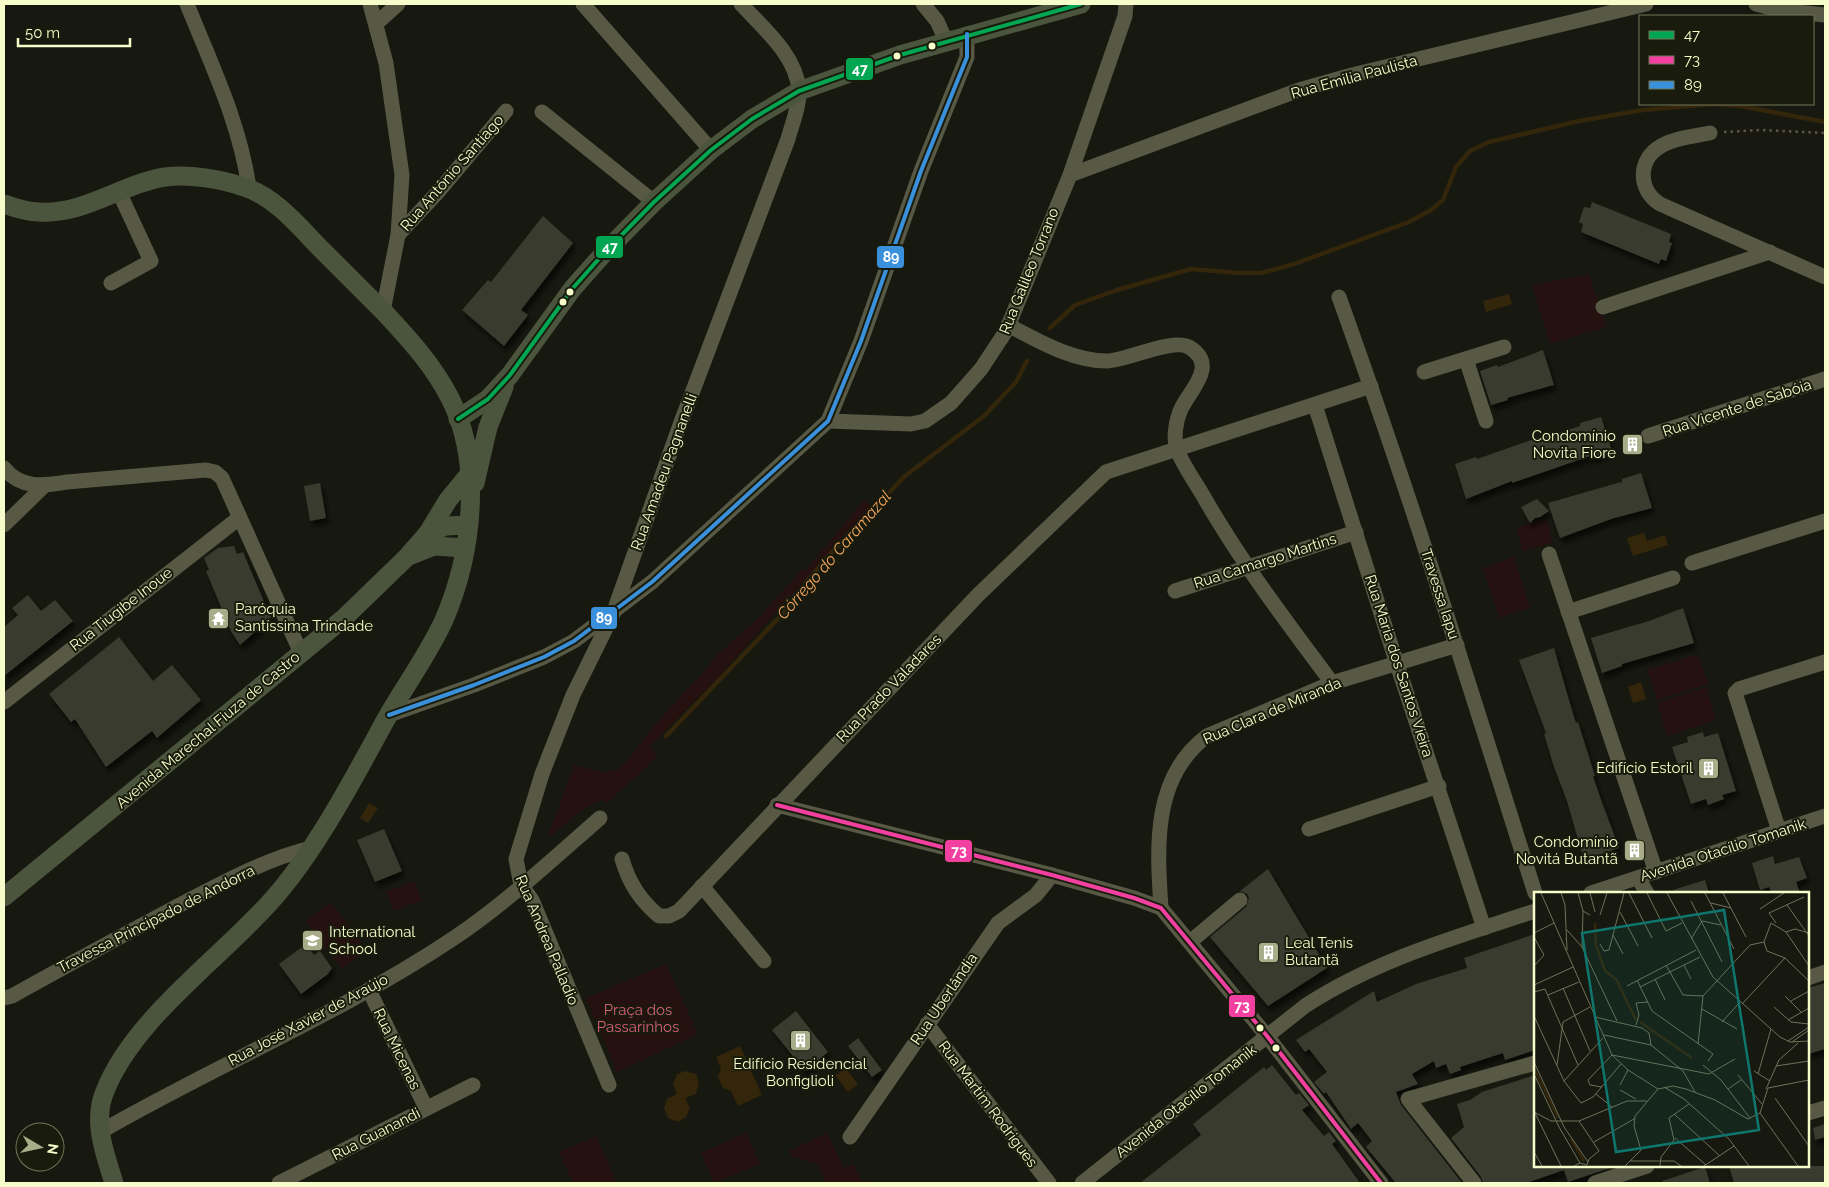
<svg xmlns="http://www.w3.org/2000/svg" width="1829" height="1187" font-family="Raleway,sans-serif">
<defs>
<filter id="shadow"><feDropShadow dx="3" dy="5.5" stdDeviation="2.5" flood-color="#0009"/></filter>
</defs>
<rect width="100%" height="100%" fill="#171810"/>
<g fill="#241110">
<path d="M1589,274L1606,327L1550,344L1532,285Z"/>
<path d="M867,497L865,500L871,507L719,676L650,747L657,755C643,775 622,785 607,804L603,800L584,808L547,839L574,765L602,772L620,769L664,714L711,664L710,662L757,619L803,569L805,571Z"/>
<path d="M1546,518L1553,542L1523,551L1516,528Z"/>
<path d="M1514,557L1530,608L1499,618L1483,568Z"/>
<path d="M1698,654L1708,684L1657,700L1647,670Z"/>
<path d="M1706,687L1716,720L1667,736L1657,703Z"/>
<path d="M414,881L422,900L394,911L386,892Z"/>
<path d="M331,902L367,950L342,969L306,921Z"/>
<path d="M666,964L698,1034L617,1072L586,998Z"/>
<path d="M746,1133L760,1164L714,1183L701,1153Z"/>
<path d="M827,1133L844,1168L853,1164L862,1182L868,1180L870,1183H825L818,1164L792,1156L789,1151Z"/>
<path d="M596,1136L617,1183H573L559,1152Z"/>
</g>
<g fill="#33260b">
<path d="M1509,294L1512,304L1486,312L1483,301Z"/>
<path d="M1644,533L1647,541L1665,535L1668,545L1633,556L1627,538Z"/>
<path d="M1641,682L1646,699L1633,703L1628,687Z"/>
<path d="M369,803L378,808L368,823L360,818Z"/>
<path d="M740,1046L762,1095L738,1106L731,1091L723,1088L718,1077L721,1069L716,1057Z"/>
<path d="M846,1069L858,1084L848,1092L835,1075Z"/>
<path d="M685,1071L696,1074L699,1083L696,1094L685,1098L690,1108L686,1117L678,1122L668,1118L664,1108L667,1099L677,1094L673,1084L677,1074Z"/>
</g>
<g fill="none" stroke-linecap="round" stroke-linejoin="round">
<g stroke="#33260b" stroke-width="4.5">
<path d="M1050,328L1075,305L1117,290L1191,269L1239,273H1261L1294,264L1409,222L1431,210L1443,200L1456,167L1470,151L1489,142L1579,121L1643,110L1713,104L1741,106L1825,122"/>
<path d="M666,736L790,606L807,581L835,549L905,476L984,416L1016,382L1027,361"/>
</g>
</g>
<g fill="#393b2d" filter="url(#shadow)">
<path d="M1592,202L1671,234L1669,242L1672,243L1666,261L1661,259L1659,264L1581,232L1583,224L1579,222L1584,207L1590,208Z"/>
<path d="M543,216L573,243L521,310L528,315L504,346L462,310L488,280L491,282Z"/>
<path d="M1543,350L1554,385L1507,398L1508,400L1491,405L1480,371L1497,365L1498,367Z"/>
<path d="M1601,417L1612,451L1591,458L1590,456L1512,483V481L1466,499L1455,464L1476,457L1477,459L1554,432L1555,434L1580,426V423Z"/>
<path d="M1641,473L1652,508L1611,519L1560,538L1548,503L1621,482L1622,485V479Z"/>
<path d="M320,483L326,518L310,521L304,486Z"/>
<path d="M1537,499L1549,511L1540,517L1535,518L1530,523L1521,507Z"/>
<path d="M234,546L237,554L243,552L271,618L240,645L231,631L206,571L209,570L204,558L218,548Z"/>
<path d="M28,595L41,611L55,600L73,621L4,676V627L18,615L12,608Z"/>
<path d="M1683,608L1694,643L1622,664V666L1602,673L1591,638L1649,621Z"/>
<path d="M119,637L153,681L172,665L201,700L157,738L152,731L106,767L75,719L71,722L49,694Z"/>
<path d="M1554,648L1571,707L1576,723L1578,722L1595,776H1593L1600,797L1619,848L1584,860L1567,801L1554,767L1544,734L1546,733L1519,660Z"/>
<path d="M1703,732L1704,737L1718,733L1736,791L1722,795L1724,799L1708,805L1706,799L1691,804L1672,747L1688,742L1687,737Z"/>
<path d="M384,829L402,871L375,882L357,840Z"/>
<path d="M1773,856L1775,864L1799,857L1807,878L1796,882L1800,893H1772L1769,887L1760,890L1752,863Z"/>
<path d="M1268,869L1327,968L1268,1006L1210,937L1246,907L1249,898L1247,894L1240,891Z"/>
<path d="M1705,880L1709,893H1673V890Z"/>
<path d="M1535,934V1050L1505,1060L1503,1053L1460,1067L1461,1070L1450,1074L1446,1064L1436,1068L1434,1061L1412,1074L1418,1084L1396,1092L1401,1105L1462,1183H1396L1366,1147L1372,1141L1358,1123L1351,1129L1326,1092L1324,1094L1314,1082L1327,1072L1309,1049L1305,1052L1296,1040L1374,991L1377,1002L1416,984L1467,968L1464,958Z"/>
<path d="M306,944L314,955L320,951L332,968L328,974L301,994L279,964Z"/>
<path d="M1825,983V1049L1808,1054V988Z"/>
<path d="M796,1011L828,1052L805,1071L772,1030Z"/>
<path d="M858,1038L882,1070L872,1077L848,1046Z"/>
<path d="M1272,1065L1296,1095L1299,1093L1309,1105L1302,1110L1324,1136L1329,1132L1336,1141L1332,1144L1360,1183H1140L1201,1135L1193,1124L1264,1067L1266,1070Z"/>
<path d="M1535,1075V1166H1610V1168L1568,1182L1564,1170L1526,1183H1483L1481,1177L1451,1138L1464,1127L1457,1104L1470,1100L1482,1092Z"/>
<path d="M1825,1124V1137L1815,1140L1813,1128Z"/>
<path d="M1729,1166H1825V1183H1734Z"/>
<path d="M1705,1167L1710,1183H1663L1662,1181Z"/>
</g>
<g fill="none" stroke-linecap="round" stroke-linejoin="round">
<path stroke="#62554a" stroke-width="2.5" stroke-dasharray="2.5 4" stroke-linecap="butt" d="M1724,132L1761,130L1825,133"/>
<g stroke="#585945" stroke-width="15">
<path d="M187,4C211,64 240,123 249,188"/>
<path d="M370,4L386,63L402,175L398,235L383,311"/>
<path d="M583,4L711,150"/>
<path d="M923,4L937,21L946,41"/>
<path d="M1756,4L1779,10L1825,15"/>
<path d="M377,23L398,4"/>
<path d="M542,112L654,202"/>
<path d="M1710,133C1695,136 1674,138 1661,146C1637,160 1638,190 1660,204L1825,277"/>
<path d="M1070,175L1299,90L1352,75L1646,4"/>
<path d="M398,235L438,192L506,111"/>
<path d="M111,283L151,261L119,192"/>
<path d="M1339,297C1410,494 1472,694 1535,893"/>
<path d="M1603,307L1770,252"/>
<path d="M1008,325C1039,341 1072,361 1107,361C1128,360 1172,338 1189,347C1219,365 1190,390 1181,409C1176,420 1173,438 1177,450C1184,467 1196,483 1205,499C1243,565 1287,622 1332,683"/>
<path d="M1466,359L1486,421"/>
<path d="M1424,372L1504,347"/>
<path d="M1315,405L1397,664L1484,928"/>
<path d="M828,421L911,424L925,421L951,403L981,369L1006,331L1070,175L1125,16L1126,4"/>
<path d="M1648,436L1825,379"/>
<path d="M4,468C21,489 43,486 67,482L206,470L215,472L222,478L301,653"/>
<path d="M4,525L44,486"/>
<path d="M1549,554L1656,872"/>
<path d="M1692,563L1825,521"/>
<path d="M1175,591L1356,532"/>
<path d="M1568,612L1673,578"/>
<path d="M4,702L239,518"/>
<path d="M389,715L474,685L544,657L574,641L652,582L828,421L861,341L921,171L967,57V34"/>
<path d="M777,805L1052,875L1134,898L1161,908L1267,1036L1381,1183"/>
<path d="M1309,829L1439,786"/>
<path d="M1779,831L1735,693L1739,689L1825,662"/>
<path d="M622,859C629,883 640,900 659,916H669L679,911L978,595L1106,472L1371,386"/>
<path d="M1638,878L1647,893"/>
<path d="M702,886L764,961"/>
<path d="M1591,893L1825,816"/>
<path d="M1161,908C1157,847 1152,777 1207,736L1332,683L1457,645"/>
<path d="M1190,942L1240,900"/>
<path d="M1808,978L1825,972"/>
<path d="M369,990L426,1108"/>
<path d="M4,998L12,996C65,966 118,938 172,909C217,886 262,860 311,848"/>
<path d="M927,1024L1049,1183"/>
<path d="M609,1085L532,900L521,885L516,859L542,774L573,695L613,614L680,425L788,139C792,124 800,105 799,90C796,55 763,28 741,4"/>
<path d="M1808,1113L1825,1108"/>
<path d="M100,1132C216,1065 342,1013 454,938C506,903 553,859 600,818"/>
<path d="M850,1137L998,923L1036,895L1052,875"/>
<path d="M279,1183L473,1085"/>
<path d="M1082,1183L1305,1006C1375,960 1456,937 1535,911"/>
<path d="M1474,1183L1408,1099L1535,1063"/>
<path d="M1595,1183L1647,1166"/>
</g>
<g stroke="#4b543d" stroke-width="19">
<path d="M4,204C15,208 28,212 39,212C85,215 121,184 165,177C190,174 221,179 244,187C276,197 300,228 323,251C344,272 364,292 385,313C410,340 434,366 451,400C483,465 472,555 444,620C428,655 404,687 385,721C354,778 315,852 272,900C220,959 134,1018 105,1091C92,1121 105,1154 114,1183"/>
<path d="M458,419L488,399L510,375L573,288L605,252L654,202L711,150L752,119L799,91L900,55L1081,4"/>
<path d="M475,483L488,427L504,387"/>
<path d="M428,533L448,500L471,472"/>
<path d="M409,556L434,546L465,548"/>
<path d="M4,897L344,618L407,557L428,533L446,526L468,525"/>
</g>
<defs>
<path id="bus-1" d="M458,419L488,399L510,375L573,288L605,252L654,202L711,150L752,119L799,91L900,55L1081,4"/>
<path id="bus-2" d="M777,805L1052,875L1134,898L1161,908L1267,1036L1381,1183"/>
<path id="bus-3" d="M389,715L474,685L544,657L574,641L652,582L828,421L861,341L921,171L967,57V34"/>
</defs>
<use href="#bus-1" stroke="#191c0c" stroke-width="8"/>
<use href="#bus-2" stroke="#191c0c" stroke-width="8"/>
<use href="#bus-3" stroke="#191c0c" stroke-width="8"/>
<use href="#bus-1" stroke="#00a651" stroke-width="4"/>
<use href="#bus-2" stroke="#f240a1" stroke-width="4"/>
<use href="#bus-3" stroke="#3a90db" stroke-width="4"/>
</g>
<defs>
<symbol id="building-square" viewBox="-11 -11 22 22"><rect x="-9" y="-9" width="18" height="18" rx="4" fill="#a8ac89" stroke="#191c0c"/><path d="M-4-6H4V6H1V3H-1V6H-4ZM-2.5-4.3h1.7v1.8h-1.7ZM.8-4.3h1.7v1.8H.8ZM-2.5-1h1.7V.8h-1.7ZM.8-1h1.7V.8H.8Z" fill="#fff"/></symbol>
<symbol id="temple-square" viewBox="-11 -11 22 22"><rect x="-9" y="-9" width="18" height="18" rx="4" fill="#a8ac89" stroke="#191c0c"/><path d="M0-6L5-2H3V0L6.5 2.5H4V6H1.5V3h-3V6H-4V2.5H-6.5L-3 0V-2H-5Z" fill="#fff"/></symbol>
<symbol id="school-square" viewBox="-11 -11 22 22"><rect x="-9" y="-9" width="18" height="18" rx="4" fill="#a8ac89" stroke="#191c0c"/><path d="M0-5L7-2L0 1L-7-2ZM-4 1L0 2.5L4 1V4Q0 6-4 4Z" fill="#fff"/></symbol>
</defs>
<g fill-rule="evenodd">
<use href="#building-square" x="1620" y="432" width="25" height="25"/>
<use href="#temple-square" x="206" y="606" width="25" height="25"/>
<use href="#building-square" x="1696" y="756" width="25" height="25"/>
<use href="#building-square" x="1622" y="838" width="25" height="25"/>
<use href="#school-square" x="300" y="928" width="25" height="25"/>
<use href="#building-square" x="1256" y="940" width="25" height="25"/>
<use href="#building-square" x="788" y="1028" width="25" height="25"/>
</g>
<g fill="#f6fcca" stroke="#191c0c" stroke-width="2">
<circle cx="932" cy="46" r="4.5"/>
<circle cx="897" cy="56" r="4.5"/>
<circle cx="570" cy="292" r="4.5"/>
<circle cx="563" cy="302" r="4.5"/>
<circle cx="1260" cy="1028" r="4.5"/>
<circle cx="1276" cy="1048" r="4.5"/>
</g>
<g text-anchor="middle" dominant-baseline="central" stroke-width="4" stroke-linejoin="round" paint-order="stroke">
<g font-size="15" fill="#f6fcca" stroke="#191c0c">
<text transform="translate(1354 77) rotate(-15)">Rua Emilia Paulista</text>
<text transform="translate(452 173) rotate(-49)">Rua Antônio Santiago</text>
<text transform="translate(1029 271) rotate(-68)">Rua Galileo Torrano</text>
<text transform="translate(1737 408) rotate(-18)">Rua Vicente de Sabóia</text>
<text transform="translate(664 472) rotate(-70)">Rua Amadeu Pagnanelli</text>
<text transform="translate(1265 561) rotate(-18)">Rua Camargo Martins</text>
<text transform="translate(1440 594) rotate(72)">Travessa Iapu</text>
<text transform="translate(121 609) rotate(-38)">Rua Tiugibe Inoue</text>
<text transform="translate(1399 666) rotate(72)">Rua Maria dos Santos Vieira</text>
<text transform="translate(889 688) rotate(-46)">Rua Prado Valadares</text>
<text transform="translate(1272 711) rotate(-23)">Rua Clara de Miranda</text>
<text transform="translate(208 730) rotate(-40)">Avenida Marechal Fiuza de Castro</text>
<text transform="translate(1723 850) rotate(-18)">Avenida Otacílio Tomanik</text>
<text transform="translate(156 919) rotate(-27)">Travessa Principado de Andorra</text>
<text transform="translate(547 940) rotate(67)">Rua Andrea Palladio</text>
<text transform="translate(944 999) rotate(-56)">Rua Uberlândia</text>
<text transform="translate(308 1020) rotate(-28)">Rua José Xavier de Araújo</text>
<text transform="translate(397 1049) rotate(64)">Rua Micenas</text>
<text transform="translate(1186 1101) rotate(-38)">Avenida Otacílio Tomanik</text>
<text transform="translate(988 1104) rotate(53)">Rua Martim Rodrigues</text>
<text transform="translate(376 1134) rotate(-27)">Rua Guanandi</text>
</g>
<g font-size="15" fill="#f6fcca" stroke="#191c0c" text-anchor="end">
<text x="1616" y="436">Condomínio<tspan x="1616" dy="17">Novita Fiore</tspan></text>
<text x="235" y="609" text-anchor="start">Paróquia<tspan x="235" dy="17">Santíssima Trindade</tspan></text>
<text x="1693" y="768">Edifício Estoril</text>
<text x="1618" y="842">Condomínio<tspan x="1618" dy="17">Novitá Butantã</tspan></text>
<text x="329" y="932" text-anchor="start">International<tspan x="329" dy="17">School</tspan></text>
<text x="1285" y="943" text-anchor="start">Leal Tenis<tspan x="1285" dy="17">Butantã</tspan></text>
<text x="800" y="1064" text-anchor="middle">Edifício Residencial<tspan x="800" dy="17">Bonfiglioli</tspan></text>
</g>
<g font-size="15" fill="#d65c79" stroke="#191c0c">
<text x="638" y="1010">Praça dos<tspan x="638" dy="17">Passarinhos</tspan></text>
</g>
<g font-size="16" font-style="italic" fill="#f6a65f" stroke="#191c0c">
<text transform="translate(834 555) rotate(-49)">Córrego do Caramazal</text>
</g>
</g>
<g transform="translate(1534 892)">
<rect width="275" height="275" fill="#171810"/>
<path fill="none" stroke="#33260b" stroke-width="2.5" d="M61,31L62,53L71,79L82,87L102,128M106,130L158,166M0,176L24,226M37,247L50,269"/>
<path fill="none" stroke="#70735a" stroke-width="1" d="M7,1L78,163L94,178L124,197M27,1L31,13L33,58M44,1L49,19L56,23M56,1L61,20M95,1L118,46M113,1L132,39L148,31M133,1L179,85L246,145L256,150L275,149M171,1L200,57M189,1L212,45M157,9L188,70M177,11L197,16M253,13L275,44M226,17L250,1M86,20L104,54M66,23L73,1M242,31L235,21L270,5M33,38L48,55L83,129M252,40L275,74M0,41L20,31M275,41L261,37L252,40L237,31L230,50L233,59L251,66L275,89M79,43L89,62M0,45L10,63L0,74M157,47L168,29L187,33M66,52L70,59L75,58L90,1M48,55L49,19M132,73L149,103L169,104M150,73L157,87M121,87L131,108M103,88L118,119L179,162L174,169M0,93L39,75M93,94L162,58M106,95L166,65M29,96L56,159M0,100L11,97L44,173M14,103L45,90M251,104L268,121M257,109L275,99M208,112L251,66M240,115L257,130L275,132M168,117L203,137M0,124L30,189L47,211L59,205L87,172M61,125L108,136L115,141L117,153M254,128L275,116M188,130L206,110M102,133L105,123L102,111L114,110M70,143L117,153L149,179L161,200M254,149L275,135M258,150L275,138M164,152L169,104L216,53L230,50M0,170L30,235L54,270M23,173L29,130L56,115M169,173L187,188L216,226M242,174L275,169M220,179L236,189M0,182L25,235L46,271M224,182L237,137M204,183L228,212M30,189L69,146M86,193L94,178M68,195L56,193L54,188L78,163L175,182L201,167M130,195L150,207L195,247L215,274M194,197L207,188M232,197L245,168L264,151M86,198L102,207M62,202L78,215M241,206L275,254M0,220L17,229H45L93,209H113M1,221L27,274M226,221L264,274M140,222L186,264M141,246L172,273M60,250L100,227M0,260L8,274M96,269H140L147,274M40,274L46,271L53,273L55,267L65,259L45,229M91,274L107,258L100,234L101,224L124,197L139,194L152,197L181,208L214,227L226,221L234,196L275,188M126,274L127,265L140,248L135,226L155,212M170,274L200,254"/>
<path fill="#0f766e" fill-opacity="0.15" stroke="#0f766e" stroke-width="2.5" d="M190,18L225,238L82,260L48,41Z"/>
<rect width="275" height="275" fill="none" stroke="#f6fcca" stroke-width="2.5"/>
</g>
<g stroke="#191c0c" stroke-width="2">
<rect x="845" y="57" width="29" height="24" rx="5" fill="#00a651"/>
<rect x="595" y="235" width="29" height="24" rx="5" fill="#00a651"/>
<rect x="876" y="245" width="29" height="24" rx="5" fill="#3a90db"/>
<rect x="590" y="606" width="28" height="24" rx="5" fill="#3a90db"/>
<rect x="944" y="839" width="29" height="24" rx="5" fill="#f240a1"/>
<rect x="1228" y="994" width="28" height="24" rx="5" fill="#f240a1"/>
</g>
<g font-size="14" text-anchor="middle" font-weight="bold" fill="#fff">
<text x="860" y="74">47</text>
<text x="610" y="252">47</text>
<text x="891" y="262">89</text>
<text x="604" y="623">89</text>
<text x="959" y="856">73</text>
<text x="1242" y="1011">73</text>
</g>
<rect width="1829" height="1187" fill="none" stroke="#f6fcca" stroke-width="10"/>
<rect x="1639" y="15" width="175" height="90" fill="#191c0c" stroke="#717658"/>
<rect x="1649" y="31" width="25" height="8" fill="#00a651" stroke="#717658"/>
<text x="1684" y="40" font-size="15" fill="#f6fcca">47</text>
<rect x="1649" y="56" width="25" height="8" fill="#f240a1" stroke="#717658"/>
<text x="1684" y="65" font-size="15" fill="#f6fcca">73</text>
<rect x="1649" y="81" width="25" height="8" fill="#3a90db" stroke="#717658"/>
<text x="1684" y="90" font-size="15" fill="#f6fcca">89</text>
<g transform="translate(40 1147) rotate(99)"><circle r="24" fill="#191c0c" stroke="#717658"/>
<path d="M0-4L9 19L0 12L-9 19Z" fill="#a8ac89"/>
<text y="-8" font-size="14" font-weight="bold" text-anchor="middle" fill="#f6fcca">N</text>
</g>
<path d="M18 38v8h112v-8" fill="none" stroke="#f6fcca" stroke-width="2.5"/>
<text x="25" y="38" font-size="15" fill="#f6fcca" stroke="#191c0c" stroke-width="4" paint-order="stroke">50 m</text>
</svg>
